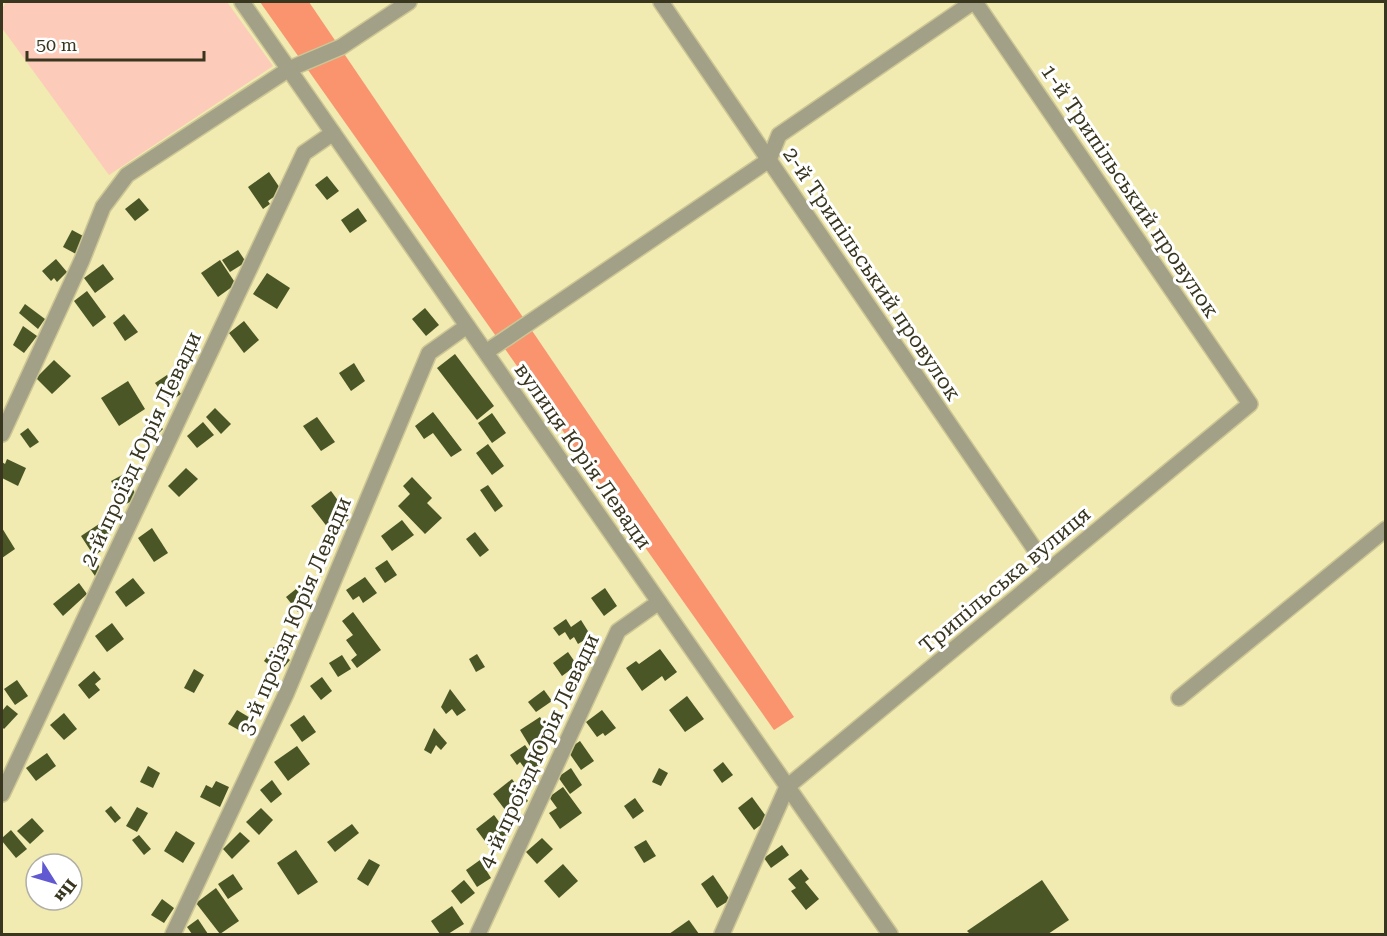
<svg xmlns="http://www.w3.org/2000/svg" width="1387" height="936" font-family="'Roboto Serif',serif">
<rect width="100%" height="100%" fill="#f1eab1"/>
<path fill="#fccbb9" d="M6,2H227L273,66L109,175L2,28V9Z"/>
<path fill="#f9946e" d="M260,2H309L794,717L774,730Z"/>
<g fill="#4a5626">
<path d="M269,172L282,191L268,201L270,204L263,209L248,187Z"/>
<path d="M327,176L339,191L327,200L315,185Z"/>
<path d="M139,198L149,210L135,221L125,209Z"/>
<path d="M358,208L367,221L350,233L341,220Z"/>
<path d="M72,230L85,237L76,254L63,247Z"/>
<path d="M238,250L246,262L230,272L222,260Z"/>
<path d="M56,259L67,272L57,282L54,278L51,281L42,271Z"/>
<path d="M220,260L236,284L218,297L201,273Z"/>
<path d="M103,264L114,279L95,293L84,278Z"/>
<path d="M267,273L290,288L277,309L253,294Z"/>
<path d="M87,291L106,317L93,327L74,301Z"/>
<path d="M25,304L45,319L38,329L19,313Z"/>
<path d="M425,308L439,325L426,336L412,319Z"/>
<path d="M124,314L138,332L125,341L113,323Z"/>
<path d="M244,321L259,340L244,353L229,333Z"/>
<path d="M23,326L37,336L24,353L13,345Z"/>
<path d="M455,354L494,406L477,420L437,368Z"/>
<path d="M54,360L71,376L52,394L36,378Z"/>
<path d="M354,363L365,381L351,391L339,373Z"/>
<path d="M167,375L181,394L169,402L155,383Z"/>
<path d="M128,381L145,409L119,426L101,398Z"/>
<path d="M215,408L231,424L221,434L206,417Z"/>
<path d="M433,412L462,450L451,457L433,433L424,439L415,426Z"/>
<path d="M492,413L506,433L492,443L478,423Z"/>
<path d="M317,417L335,442L321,451L303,426Z"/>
<path d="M153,419L163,429L155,437L144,427Z"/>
<path d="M203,422L214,435L197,448L187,436Z"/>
<path d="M28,428L39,442L30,448L20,434Z"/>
<path d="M488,444L504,466L492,475L476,453Z"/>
<path d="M7,459L26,468L18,486L2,478V462L5,464Z"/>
<path d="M186,468L198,479L179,497L168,486Z"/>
<path d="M124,474L138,498L124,505L111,481Z"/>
<path d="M412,477L432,498L427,503L442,518L425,534L398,506L410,494L403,486Z"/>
<path d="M488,485L503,506L495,512L480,490Z"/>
<path d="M331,491L351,518L332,533L311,506Z"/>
<path d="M402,520L414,535L392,551L381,536Z"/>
<path d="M102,522L109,533L98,541L104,549L94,556L81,536Z"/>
<path d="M2,528L15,549L2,558Z"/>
<path d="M152,528L168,553L154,562L138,538Z"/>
<path d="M475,532L489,550L480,557L466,539Z"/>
<path d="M91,555L102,570L95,576L84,560Z"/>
<path d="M387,560L397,575L385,583L375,568Z"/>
<path d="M365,577L377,593L363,603L359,596L353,600L346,590Z"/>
<path d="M133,578L145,593L126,607L115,592Z"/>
<path d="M79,583L87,594L63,616L53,604Z"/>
<path d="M605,588L617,606L604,616L591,598Z"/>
<path d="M296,589L308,603L298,612L286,597Z"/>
<path d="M353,612L381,650L357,668L351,660L357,655L346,640L353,635L342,621Z"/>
<path d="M566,619L571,627L581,620L591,636L578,644L574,637L570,640L565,632L559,636L553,628Z"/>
<path d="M112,623L124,639L107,652L95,636Z"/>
<path d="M274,647L290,660L279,673L264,661Z"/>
<path d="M660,649L677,672L665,681L662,676L642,691L626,668L636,661L639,664Z"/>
<path d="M568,652L577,665L562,676L553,663Z"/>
<path d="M477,654L485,667L476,672L469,659Z"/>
<path d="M342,655L351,669L338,677L329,663Z"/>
<path d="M194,669L204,675L194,693L184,688Z"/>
<path d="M94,671L101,679L95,684L100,690L89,699L78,685Z"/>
<path d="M322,677L332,691L321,700L310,686Z"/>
<path d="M17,680L28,696L15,705L4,689Z"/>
<path d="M450,689L466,710L457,716L452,709L446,714L441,707Z"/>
<path d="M544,690L552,701L536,712L528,702Z"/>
<path d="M687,696L704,719L685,732L669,710Z"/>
<path d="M7,705L18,714L4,729L2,727V711Z"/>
<path d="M237,710L252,719L244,733L228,724Z"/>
<path d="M602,710L616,728L605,736L603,733L597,737L586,722Z"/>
<path d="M64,713L77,729L64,740L50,725Z"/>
<path d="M304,715L316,732L302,742L290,725Z"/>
<path d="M540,717L555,740L534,753L520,730Z"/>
<path d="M434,728L447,743L441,750L436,745L431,754L424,750Z"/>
<path d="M580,741L594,761L581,770L567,750Z"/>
<path d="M525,745L539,765L528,773L520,762L517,765L510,755Z"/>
<path d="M297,746L310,764L288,781L274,762Z"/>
<path d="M47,753L56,766L36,781L26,768Z"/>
<path d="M723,762L733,775L722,783L713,770Z"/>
<path d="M148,766L160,773L153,788L140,782Z"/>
<path d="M571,768L582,785L570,794L558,777Z"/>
<path d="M659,768L668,773L661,786L652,782Z"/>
<path d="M512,779L528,801L509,815L493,794Z"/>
<path d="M272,780L282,794L271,803L260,790Z"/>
<path d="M216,781L229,787L220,807L200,797L206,785L212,788Z"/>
<path d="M563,787L582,813L560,829L549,813L557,808L549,797Z"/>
<path d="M752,797L768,819L754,830L738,808Z"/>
<path d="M635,798L644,811L633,819L624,806Z"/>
<path d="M111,806L121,818L115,823L105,811Z"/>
<path d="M137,807L148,813L137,832L126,826Z"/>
<path d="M261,808L273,820L259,835L246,822Z"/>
<path d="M494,815L508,834L490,848L476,829Z"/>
<path d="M32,818L44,831L30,844L17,831Z"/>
<path d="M352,824L359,833L335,852L327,842Z"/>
<path d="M11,830L27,849L16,858L2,841V838Z"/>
<path d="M176,831L195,843L183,863L164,851Z"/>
<path d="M240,832L250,841L232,859L223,849Z"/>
<path d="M139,835L151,849L144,855L132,840Z"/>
<path d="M542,838L553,849L537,864L526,852Z"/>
<path d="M646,840L656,856L644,863L634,847Z"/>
<path d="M782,845L789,855L771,868L764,858Z"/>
<path d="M296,850L318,882L298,895L277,863Z"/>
<path d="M369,859L380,865L368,886L357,879Z"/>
<path d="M480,860L491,878L477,887L466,870Z"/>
<path d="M563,864L578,881L559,898L544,881Z"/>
<path d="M801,869L809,879L805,882L819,899L806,910L791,891L796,888L788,879Z"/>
<path d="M233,874L243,889L228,899L218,884Z"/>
<path d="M713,875L730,900L717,908L701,884Z"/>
<path d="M464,880L475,893L461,904L451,891Z"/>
<path d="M1042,880L1069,920L1048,934H970L967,931Z"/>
<path d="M216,888L239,921L220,934L196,903Z"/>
<path d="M162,899L174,908L164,923L151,915Z"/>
<path d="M452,906L464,924L448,934H440L431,921Z"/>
<path d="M198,919L208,934H192L187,927Z"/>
<path d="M689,920L699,934H669Z"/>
</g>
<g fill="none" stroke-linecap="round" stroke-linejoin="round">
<defs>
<g id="minor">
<path d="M242,2L890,934"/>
<path d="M661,2L1049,570"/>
<path d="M486,352L769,160L779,135L973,2"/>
<path d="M2,434L82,260L103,207L127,175L289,69L341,47L409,2"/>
<path d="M1179,698L1386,529"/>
<path d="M2,794L304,153L333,133"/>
<path d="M173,934L286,694L429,353L467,326"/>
<path d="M478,934L618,631L659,602"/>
<path d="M722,934L787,787L1250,404L975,2"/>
</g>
</defs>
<use href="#minor" stroke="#ccc694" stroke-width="18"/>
<use href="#minor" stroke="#a3a088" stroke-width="15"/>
</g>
<g text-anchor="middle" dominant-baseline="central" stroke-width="6" stroke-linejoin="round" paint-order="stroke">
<g font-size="21" fill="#393620" stroke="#fff">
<text transform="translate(1130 191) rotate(56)">1-й Трипільський провулок</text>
<text transform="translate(872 274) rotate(56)">2-й Трипільський провулок</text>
<text transform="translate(141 449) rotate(-65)">2-й проїзд Юрія Левади</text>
<text transform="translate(583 456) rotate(55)">вулиця Юрія Левади</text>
<text transform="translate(1005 580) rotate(-40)">Трипільська вулиця</text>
<text transform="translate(295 616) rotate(-67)">3-й проїзд Юрія Левади</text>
<text transform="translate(539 751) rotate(-65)">4-й проїзд Юрія Левади</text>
</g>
</g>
<rect width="1387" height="936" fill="none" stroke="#393620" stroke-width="6"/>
<g transform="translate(54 882) rotate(127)"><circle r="28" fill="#ffffff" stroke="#b0afa6" stroke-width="1.5"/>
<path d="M0-4.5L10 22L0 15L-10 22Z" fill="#6059d1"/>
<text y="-9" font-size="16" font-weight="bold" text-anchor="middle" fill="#393620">Пн</text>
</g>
<path d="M27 51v9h177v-9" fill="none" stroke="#393620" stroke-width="3"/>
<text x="36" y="51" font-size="18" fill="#393620" stroke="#ffffff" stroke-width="4.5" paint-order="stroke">50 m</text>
</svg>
